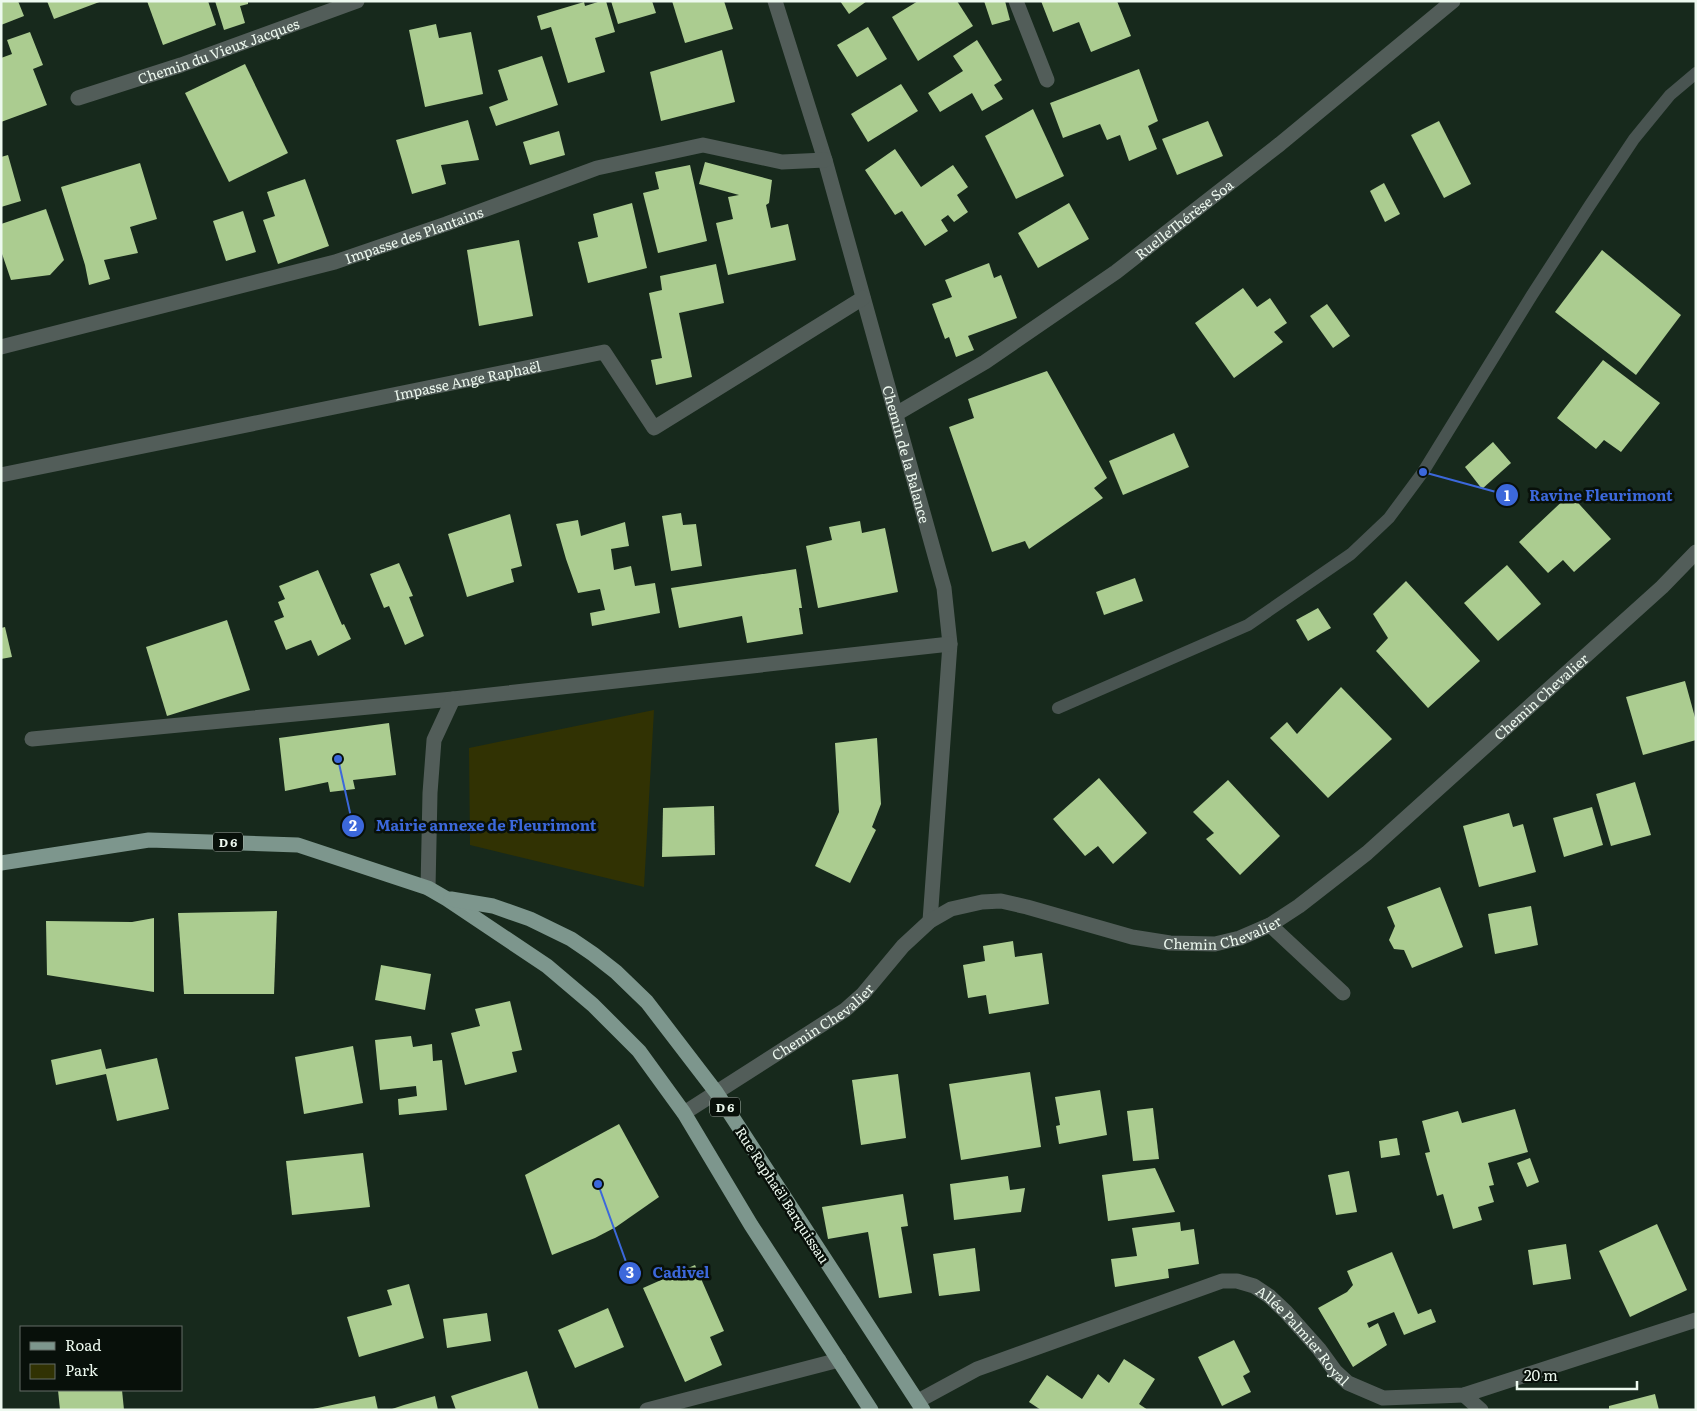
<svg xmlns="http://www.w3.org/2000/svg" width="1697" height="1411" font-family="Literata,serif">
<rect width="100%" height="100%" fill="#17291c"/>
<path fill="#313203" d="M654,710L644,887L470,845L469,748Z"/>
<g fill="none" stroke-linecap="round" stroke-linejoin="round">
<path stroke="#495451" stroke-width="12" d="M1058,708L1248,625L1351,554L1389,518L1423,472L1532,295L1590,205L1634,139L1670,95L1696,73"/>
</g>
<g fill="#abcc90">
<path d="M1,1H18L24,16L1,25Z"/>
<path d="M47,1H102L54,19Z"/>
<path d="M147,1H208L216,25L163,45Z"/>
<path d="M215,1H248V4L240,6L245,23L224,30Z"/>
<path d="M601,1H606L615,32L595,38L605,72L568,83L551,27L541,30L537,16L584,2L585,6Z"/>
<path d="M611,1H652L656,13L618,24Z"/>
<path d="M672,1H724L733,29L685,43Z"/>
<path d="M840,1H867L849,14Z"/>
<path d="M918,1H957L973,26L918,61L892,17Z"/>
<path d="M984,1H1005L1010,20L992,25Z"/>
<path d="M1041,1H1117L1131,36L1091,52L1079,22L1053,32Z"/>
<path d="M436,24L439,38L471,32L483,94L425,107L409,30Z"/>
<path d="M868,27L887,59L857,77L837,45Z"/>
<path d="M30,32L43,65L33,69L47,105L1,122V58L12,54L7,40Z"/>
<path d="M977,40L1002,80L994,85L1003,99L982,111L972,93L940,112L928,93L963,71L953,56Z"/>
<path d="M722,50L735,102L661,121L650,72Z"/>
<path d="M542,56L558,105L496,126L489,107L508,100L498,70Z"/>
<path d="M245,64L288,153L229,182L185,93Z"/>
<path d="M1139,69L1158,121L1148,126L1157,149L1129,161L1120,135L1107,140L1100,124L1063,138L1050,103Z"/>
<path d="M901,84L918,111L868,142L851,114Z"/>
<path d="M1033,109L1064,176L1016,199L985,136Z"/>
<path d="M468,120L479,160L441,165L446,184L412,194L396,140Z"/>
<path d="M1208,121L1223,156L1177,175L1162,139Z"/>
<path d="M1439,121L1471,184L1444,198L1411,135Z"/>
<path d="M559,131L565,155L530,165L523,142Z"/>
<path d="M895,149L921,187L953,165L968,187L957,195L968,212L954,222L948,215L941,220L948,231L925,246L902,211L895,215L865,170Z"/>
<path d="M8,155L21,201L1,207V157Z"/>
<path d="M705,162L772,180L769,203L766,205L771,228L788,224L796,260L728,275L716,223L733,219L728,197L739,195L699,184Z"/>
<path d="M140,163L157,219L130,227L138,253L104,260L110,279L89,285L85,265L61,187Z"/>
<path d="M690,165L707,241L658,253L643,193L659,189L655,172Z"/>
<path d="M305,179L329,246L278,264L263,220L275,216L267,192Z"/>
<path d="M1384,183L1400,214L1385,222L1370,191Z"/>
<path d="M632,203L647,268L588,283L578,242L598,237L593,214Z"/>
<path d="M1069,203L1089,239L1038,268L1018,233Z"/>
<path d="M46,209L64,260L50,275L11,280L1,251V224Z"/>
<path d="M243,211L256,252L226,261L213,221Z"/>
<path d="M519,240L533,316L479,326L467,250Z"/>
<path d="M1602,250L1681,315L1636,375L1555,312Z"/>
<path d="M989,263L994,278L1001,275L1017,318L968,336L974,350L956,357L949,337L945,339L932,304L952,297L945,280Z"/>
<path d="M716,264L724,303L679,313L692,377L656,385L651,360L662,358L649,293L662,290L660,276Z"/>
<path d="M1243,288L1257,307L1270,298L1287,323L1274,332L1283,342L1234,378L1195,323Z"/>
<path d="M1327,304L1350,336L1333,348L1310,316Z"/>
<path d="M1603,360L1660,403L1621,452L1604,440L1596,449L1557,418Z"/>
<path d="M1047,371L1107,478L1094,488L1103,498L1029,549L1025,541L992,552L949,427L974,418L968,399Z"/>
<path d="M1174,433L1189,467L1123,495L1109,461Z"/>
<path d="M1493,442L1511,463L1482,489L1465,467Z"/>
<path d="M1570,494L1611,539L1574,572L1563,560L1548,573L1519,542Z"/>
<path d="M681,513L683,525L696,524L702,566L671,571L662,516Z"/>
<path d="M510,514L522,566L511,569L514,582L467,597L448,534Z"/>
<path d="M578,520L581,536L625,522L629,546L611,549L614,570L631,566L635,586L655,583L660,613L592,626L590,613L605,610L600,589L578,593L566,559L556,524Z"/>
<path d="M860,521L862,533L885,528L898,592L818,608L806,546L832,540L829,527Z"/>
<path d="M399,563L413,596L409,597L424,636L405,645L389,606L384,608L370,574Z"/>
<path d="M1507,565L1541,604L1498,641L1464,603Z"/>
<path d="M796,569L802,608H799L803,634L747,643L742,616L679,628L671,588Z"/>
<path d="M318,570L342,625L344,624L351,639L318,656L311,640L286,650L274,621L284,617L278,602L285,599L279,586Z"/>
<path d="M1135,578L1143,601L1104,615L1096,592Z"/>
<path d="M1406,581L1480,661L1428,708L1376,651L1388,638L1373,614Z"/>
<path d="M1318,608L1331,628L1308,641L1296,620Z"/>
<path d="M227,620L250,690L167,716L146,647Z"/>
<path d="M5,627L12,657L1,659V628Z"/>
<path d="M1685,681L1696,721V740L1643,755L1626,697Z"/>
<path d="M1341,687L1392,739L1328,798L1270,738L1287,722L1297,734Z"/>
<path d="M389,723L396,775L353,780L355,789L330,792L328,782L285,791L279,738Z"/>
<path d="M877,738L881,804L872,827L876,830L850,883L815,866L839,812L835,743Z"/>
<path d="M1099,778L1147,833L1113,864L1098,846L1085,856L1053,819Z"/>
<path d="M1228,780L1280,836L1240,875L1206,839L1214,833L1193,812Z"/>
<path d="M1635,782L1651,835L1611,846L1596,794Z"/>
<path d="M714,806L715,855L662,857L663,808Z"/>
<path d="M1592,807L1603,845L1564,857L1553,818Z"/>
<path d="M1509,813L1513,827L1523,824L1536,872L1479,887L1463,826Z"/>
<path d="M1440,887L1463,947L1412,968L1404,950L1394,949L1389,940L1395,926L1387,907Z"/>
<path d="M1531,906L1538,945L1495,954L1488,914Z"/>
<path d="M277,911L274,994H184L178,913Z"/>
<path d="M154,918V992L47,975L46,921L132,922Z"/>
<path d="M1013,941L1015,957L1042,953L1049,1004L989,1014L986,995L968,998L963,965L985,961L983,946Z"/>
<path d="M381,965L431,974L425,1010L375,1000Z"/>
<path d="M510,1001L522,1050L512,1052L517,1072L465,1085L451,1033L480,1026L475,1009Z"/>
<path d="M411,1036L413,1047L432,1044L433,1061L442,1060L447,1110L399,1115L398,1099L417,1096L416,1086L380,1090L375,1040Z"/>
<path d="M353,1046L363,1103L304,1114L295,1057Z"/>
<path d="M101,1049L106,1069L157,1058L169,1109L117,1121L106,1074L56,1085L51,1060Z"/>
<path d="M1030,1072L1041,1147L961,1160L949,1084Z"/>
<path d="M898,1074L906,1138L861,1145L852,1080Z"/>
<path d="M1100,1090L1107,1135L1059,1144L1056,1126L1060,1125L1055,1097Z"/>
<path d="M1153,1108L1159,1159L1133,1161L1127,1111Z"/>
<path d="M1515,1109L1528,1152L1488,1163L1494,1185L1489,1186L1494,1202L1478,1207L1482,1220L1453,1229L1443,1194L1437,1196L1425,1153L1430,1152L1422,1121L1458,1111L1462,1123Z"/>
<path d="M619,1124L659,1197L616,1227L595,1238L552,1255L525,1175Z"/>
<path d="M1397,1138L1400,1155L1381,1158L1379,1141Z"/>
<path d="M363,1153L370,1207L292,1215L286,1161Z"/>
<path d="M1530,1158L1539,1182L1527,1187L1517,1163Z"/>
<path d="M1155,1168L1175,1212L1108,1221L1102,1175Z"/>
<path d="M1349,1171L1357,1212L1336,1215L1328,1175Z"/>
<path d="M1008,1176L1010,1190L1025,1188L1021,1212L954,1220L950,1184Z"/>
<path d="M903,1194L908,1226L901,1227L912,1293L879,1298L868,1232L828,1239L822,1207Z"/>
<path d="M1180,1222L1181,1231L1194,1229L1199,1264L1168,1269L1169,1278L1115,1287L1111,1259L1137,1256L1132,1228Z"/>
<path d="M1657,1224L1687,1290L1630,1317L1599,1251Z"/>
<path d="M1566,1244L1571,1279L1533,1285L1528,1250Z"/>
<path d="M975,1248L980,1291L939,1296L933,1254Z"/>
<path d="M1392,1252L1418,1314L1431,1309L1436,1322L1404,1335L1394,1312L1367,1323L1369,1328L1378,1323L1387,1345L1353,1367L1318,1308L1347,1292L1353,1285L1347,1271Z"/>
<path d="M695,1265L724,1331L710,1337L722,1365L685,1382L643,1288Z"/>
<path d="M409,1284L424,1338L359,1357L347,1317L392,1305L387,1290Z"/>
<path d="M608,1308L624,1347L575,1368L558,1330Z"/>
<path d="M487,1313L491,1341L447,1348L443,1319Z"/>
<path d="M1234,1340L1250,1372L1243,1376L1251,1392L1222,1406L1198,1357Z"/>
<path d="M1124,1359L1155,1379L1139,1404L1148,1410H1041L1029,1402L1047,1375L1082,1399L1098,1374L1109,1383Z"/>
<path d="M527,1371L539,1410H456L451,1396Z"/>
<path d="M58,1390H122L124,1410H60Z"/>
<path d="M1655,1394L1659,1410H1609V1406Z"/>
<path d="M375,1396L378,1410H314L313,1409Z"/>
<path d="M435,1396L438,1410H389L404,1405Z"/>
</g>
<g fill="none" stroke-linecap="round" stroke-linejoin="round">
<g stroke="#525d59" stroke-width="15">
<path id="s1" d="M775,1L825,160L944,588L950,644L930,921"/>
<path d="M1016,1L1047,80"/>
<path id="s2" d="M78,98L181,65L357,1"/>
<path id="s3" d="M1,347L335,262L446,224L597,168L703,145L782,162L825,160"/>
<path id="s4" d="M896,414L985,362L1116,272L1280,144L1453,1"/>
<path id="s5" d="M1,475L604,352L654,428L863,298"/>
<path d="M32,739L453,699L950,644"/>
<path d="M428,888L430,793L434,740L453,699"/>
<path d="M1270,925L1343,993"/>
<path id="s6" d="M684,1113L845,1010L863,994L903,946L930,921L951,909L982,902L1001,901L1027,907L1132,937L1170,943L1215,944L1240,938L1270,925L1299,906L1367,853L1662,587L1696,552"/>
<path d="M1464,1395L1481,1410"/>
<path id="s7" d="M918,1401L977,1369L1222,1281H1237L1254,1286L1269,1296L1286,1312L1319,1349L1335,1371L1348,1383L1383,1398L1464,1395L1696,1320"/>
<path d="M647,1410L839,1360"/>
</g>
<g stroke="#7d968d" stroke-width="15">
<path d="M1,863L149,840L298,845L428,888L447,899L547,966L593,1005L639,1051L684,1113L751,1225L871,1410"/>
<path d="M451,899L493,906L530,919L571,939L593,954L616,972L647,1002L716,1092L923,1410"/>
</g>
</g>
<g text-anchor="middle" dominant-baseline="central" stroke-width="5" stroke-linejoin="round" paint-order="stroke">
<g fill="#08100a" stroke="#a8b3aa" stroke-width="1">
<rect x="213" y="832.5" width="30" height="19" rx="4"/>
<rect x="710" y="1097.5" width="30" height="19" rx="4"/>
</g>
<g font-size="12" font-weight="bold" fill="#edf9ef">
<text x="228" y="842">D 6</text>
<text x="725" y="1107">D 6</text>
</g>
<g font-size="14" fill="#edf9ef" stroke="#08100a">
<text stroke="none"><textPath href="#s2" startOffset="148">Chemin du Vieux Jacques</textPath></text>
<text stroke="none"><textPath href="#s4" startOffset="348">RuelleThérèse Soa</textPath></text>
<text stroke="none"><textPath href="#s3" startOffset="428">Impasse des Plantains</textPath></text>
<text stroke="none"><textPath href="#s5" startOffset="476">Impasse Ange Raphaël</textPath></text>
<text stroke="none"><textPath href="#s1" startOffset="472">Chemin de la Balance</textPath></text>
<text stroke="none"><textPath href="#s6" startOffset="1022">Chemin Chevalier</textPath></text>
<text stroke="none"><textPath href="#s6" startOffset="618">Chemin Chevalier</textPath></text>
<text stroke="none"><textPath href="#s6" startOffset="166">Chemin Chevalier</textPath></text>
<text transform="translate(783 1195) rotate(57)">Rue Raphaël Barquissau</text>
<text stroke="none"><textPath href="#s7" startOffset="430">Allée Palmier Royal</textPath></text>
</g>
</g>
<path fill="none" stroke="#3c68db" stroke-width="2" d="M1423 472L1507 495M338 759L353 826M598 1184L630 1273"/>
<g fill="#3c68db" stroke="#08100a" stroke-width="2">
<circle cx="1423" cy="472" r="5"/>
<circle cx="338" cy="759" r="5"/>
<circle cx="598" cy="1184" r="5"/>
<circle cx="1507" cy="495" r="12"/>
<circle cx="353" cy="826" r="12"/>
<circle cx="630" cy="1273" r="12"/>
</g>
<g font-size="15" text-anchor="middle" font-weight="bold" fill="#fff">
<text x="1507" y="501">1</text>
<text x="353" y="831">2</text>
<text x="630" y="1278">3</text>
</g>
<g font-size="15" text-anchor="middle" font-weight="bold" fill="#3c68db" stroke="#08100a" stroke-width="5" stroke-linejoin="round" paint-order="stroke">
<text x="1601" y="501">Ravine Fleurimont</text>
<text x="486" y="831">Mairie annexe de Fleurimont</text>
<text x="681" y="1278">Cadivel</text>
</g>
<rect width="1697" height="1411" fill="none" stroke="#edf9ef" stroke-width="5"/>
<rect x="20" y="1326" width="162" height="65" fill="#08100a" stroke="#646d66"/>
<rect x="30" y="1342" width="25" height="8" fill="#7d968d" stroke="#646d66"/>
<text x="65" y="1351" font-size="15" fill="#edf9ef">Road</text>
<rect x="30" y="1364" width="25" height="15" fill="#313203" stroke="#646d66"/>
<text x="65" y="1376" font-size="15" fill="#edf9ef">Park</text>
<path d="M1517 1381v8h120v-8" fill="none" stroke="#edf9ef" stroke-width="2.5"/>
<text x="1524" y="1381" font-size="15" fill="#edf9ef" stroke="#08100a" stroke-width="4" paint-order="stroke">20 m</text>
</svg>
